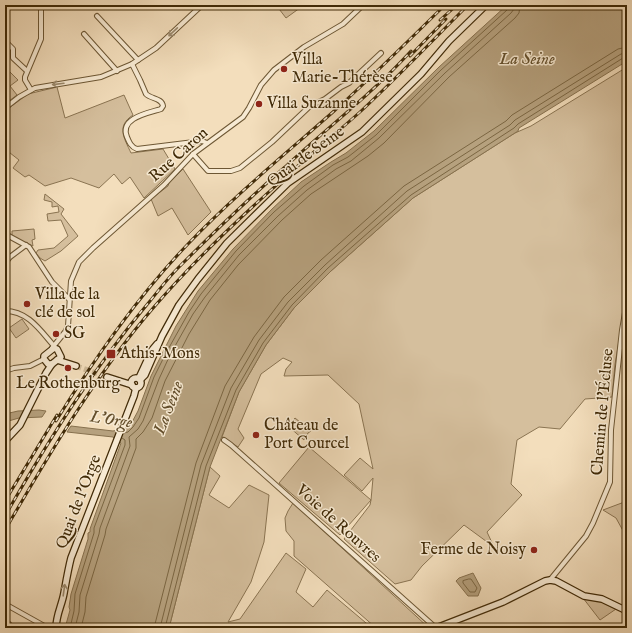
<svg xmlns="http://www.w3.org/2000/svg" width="632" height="633" font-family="'IM FELL English',serif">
<rect width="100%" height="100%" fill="#f3debc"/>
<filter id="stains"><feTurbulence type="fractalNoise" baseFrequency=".005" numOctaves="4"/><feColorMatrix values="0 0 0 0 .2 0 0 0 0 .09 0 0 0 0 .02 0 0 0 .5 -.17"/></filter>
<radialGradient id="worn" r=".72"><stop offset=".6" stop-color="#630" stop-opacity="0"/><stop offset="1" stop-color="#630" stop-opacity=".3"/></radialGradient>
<g fill="#d5bf9d" stroke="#8a7452">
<path d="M276,5H304L286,18Z"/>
<path d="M5,67L18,80L10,86L17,95L5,104Z"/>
<path d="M627,67V294L615,364L612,397L585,399L560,429L539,427L517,440L511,484L522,495L487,532L494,547L464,525L422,566L411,580L395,584L344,539L370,505L371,500L340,535L279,483L309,447L371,500L373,478L362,491L344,475L360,458L373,469L359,404L328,375L284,376L286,369L292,362L283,358L261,374L238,429L244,438L238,447L222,437L239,392L266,345L294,308L331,271L413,198L515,133L531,126Z"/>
<path d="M57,87L65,118L124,95L133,115C116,126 124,138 131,153L163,149L175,169L144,198L130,177L122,184L114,174L99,188L71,178L45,186L29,175L25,177L13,168L19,160L5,149V111L28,94Z"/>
<path d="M183,169L211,212L188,235L172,208L158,216L151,199L168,186L169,183Z"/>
<path d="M45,194L64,209L61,214L78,236L61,251L45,261L40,258L36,253L38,250L54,248L68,236L61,220L48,221L47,214L59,212L58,206L52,207V202L44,200Z"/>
<path d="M34,229L35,239L32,240L33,246L12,236V231Z"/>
<path d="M22,319L29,329L16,338L9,328Z"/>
<path d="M295,418L311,431L308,433L304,440L288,426Z"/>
<path d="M210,467L220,476L209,495L229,508L249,485L269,495L264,542L251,582L228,622L240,619L286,553L306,569L296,592L313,607L327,590L372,628H169Z"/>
<path d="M627,501V538L616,518L603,510Z"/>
<path d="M293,503L429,628H376L294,556V541L286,531L285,518L288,511Z"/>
<path d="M583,598L601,601L616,609L600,620Z"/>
</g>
<g fill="#b6a17e" stroke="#87714e">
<path d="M507,5H627V61L519,128L518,131L413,198L331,271L294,308L266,345L239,392L210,467L169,628H65L70,610L69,607L71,594L88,539V533L90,532V529L121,443L113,437L67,432L71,426L113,431L126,428L131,424L138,411L151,376L176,326L198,291L233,249L272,209L301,182L331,162L346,153L374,131L439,67Z"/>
<path d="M39,410L46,411L42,417L19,418L5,422V414L18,411Z"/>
<path d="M473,573L481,588L478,596H468L456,581L459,578Z"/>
</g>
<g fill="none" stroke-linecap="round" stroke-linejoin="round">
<g stroke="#7b6642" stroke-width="1">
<path d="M124,433L128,432L133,427L139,418L154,377L166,353L189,312L201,294L236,251L274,212L304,186L333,165L348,157L376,135L441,70L507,10L509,5"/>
<path d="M469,579H471L477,588L475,592H470L463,583V581Z"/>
<path d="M70,628L74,611L75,594L94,533V528L125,445V440L122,438"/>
<path d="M75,628L79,612L80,595L99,534L100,528L130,446L129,437L138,429L143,421L159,379L170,355L193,314L205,297L239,255L278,216L307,190L336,169L351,161L379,138L445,73L511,13L514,9V5"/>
<path d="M81,628L85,612L86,597L105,535L106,529L136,448V439L143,432L152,418L165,381L189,334L210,300L238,265L282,220L311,194L368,156L384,143L449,77L515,18L519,13L520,5"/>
<path d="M154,628L196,463L225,386L254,337L284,297L321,260L404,186L506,121L512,115L618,49L627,47"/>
<path d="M160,628L201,465L231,388L259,340L288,302L325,265L407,191L510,125L515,120L621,54L627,53"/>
<path d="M165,628L206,466L236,390L263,343L292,305L328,268L411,195L514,128L518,124L623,58H627"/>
</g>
<path stroke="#cfba98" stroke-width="5.5" stroke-dasharray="5.5 3" stroke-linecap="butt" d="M76,366L107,377"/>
<defs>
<g id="street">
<path d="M97,16L138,60"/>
<path d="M84,34L117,71"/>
<path d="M5,41L13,49V58L27,71"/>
<path d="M132,64L140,80L146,94C151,99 162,98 163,106L161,109C148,113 119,118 127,137C129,142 131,147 137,149L202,141L207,143"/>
<path d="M31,90L25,80V77L41,39V5"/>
<path d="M5,108L19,97L35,88L101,77L132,64L156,48L202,5"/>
<path d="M193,154L208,171H231L240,168L272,142L310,106L325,99L341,87L349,83L381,53"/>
<path d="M5,167L7,169"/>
<path d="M5,234L29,247L52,282L69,299"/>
<path d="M5,263L10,257L26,245"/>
<path d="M5,311C28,311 40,330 54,346"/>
<path d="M52,348L65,332L68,326L71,281L79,262L93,248L164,185L193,154L243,117L249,108L261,85L274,70L304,47L343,24L363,5"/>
<path d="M5,371L14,368L30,366L44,359"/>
<path d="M224,440L231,445L436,628"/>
<path d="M550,580L586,536L593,523L610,482L611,430L622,330L627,301"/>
<path d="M5,604L48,628"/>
<path d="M5,622L9,624L7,628"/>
</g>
<g id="secondary">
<path d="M54,348L57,349L61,357L52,364H48L44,359V356Z"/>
<path d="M57,360L76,366"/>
<path d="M107,377L132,385"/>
<path d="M139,378L152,350L157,344"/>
<circle cx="136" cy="383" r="5"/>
<path d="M140,380L145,375L162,336L179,305L198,279L227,243L288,183L362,132L421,74L449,41L486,5"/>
<path d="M5,441L20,425L46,373L52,364"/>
<path d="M56,628C56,615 62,605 64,593C66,582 68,570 71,558L134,396L136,388"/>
<path d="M436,628L503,602L545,581L550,580L556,581L584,596L602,599L627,611"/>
</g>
</defs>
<use href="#street" stroke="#6d5734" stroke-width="6"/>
<use href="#secondary" stroke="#402a07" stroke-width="8"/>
<use href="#street" stroke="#f7ead3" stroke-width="4"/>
<use href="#secondary" stroke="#f7ead3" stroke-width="5.5"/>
<defs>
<g id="rail">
<path d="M440,20L457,5"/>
<path d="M410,56L446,19"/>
<path d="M56,421C94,359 137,297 188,244C233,197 284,155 333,112C372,77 408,41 445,5"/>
<path d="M5,501L57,415"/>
<path d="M5,516C48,441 94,367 150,301C159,290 168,278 178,268C213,233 248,199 285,167C327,128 373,93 411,51"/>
<path d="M5,530C50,453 96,374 154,307C193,262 236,221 280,182C306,158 333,136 360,112C397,78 432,41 468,5"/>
</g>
</defs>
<use href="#rail" stroke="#402a07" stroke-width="3"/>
<use href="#rail" stroke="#f7ead3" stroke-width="1.5" stroke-dasharray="4.5" stroke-linecap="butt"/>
</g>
<defs><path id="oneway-shaft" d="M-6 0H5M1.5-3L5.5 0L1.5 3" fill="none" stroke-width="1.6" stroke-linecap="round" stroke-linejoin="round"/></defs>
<g stroke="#9c8a6d">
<use href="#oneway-shaft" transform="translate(173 32) rotate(137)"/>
<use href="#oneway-shaft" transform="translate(58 84) rotate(173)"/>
<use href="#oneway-shaft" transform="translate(64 590) rotate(-82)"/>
</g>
<g fill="#8f2418" stroke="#f7ead3" stroke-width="1.5">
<circle cx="284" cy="69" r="4"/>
<circle cx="259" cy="104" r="4"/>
<circle cx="27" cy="304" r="4"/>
<circle cx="56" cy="334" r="4"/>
<rect x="106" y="349" width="10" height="10" rx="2"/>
<circle cx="68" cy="368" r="4"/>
<circle cx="256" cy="435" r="4"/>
<circle cx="534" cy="550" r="4"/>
</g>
<g text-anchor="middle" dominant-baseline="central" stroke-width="3" stroke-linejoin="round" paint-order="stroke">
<g font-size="16" fill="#402a07" stroke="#f7ead3" text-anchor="start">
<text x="292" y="60">Villa<tspan x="292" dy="18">Marie-Thérèse</tspan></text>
<text x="267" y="104">Villa Suzanne</text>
<text x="35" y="295">Villa de la<tspan x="35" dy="18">clé de sol</tspan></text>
<text x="64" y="334">SG</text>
<text x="120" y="354">Athis-Mons</text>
<text x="68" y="384" text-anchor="middle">Le Rothenburg</text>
<text x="264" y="426">Château de<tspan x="264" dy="18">Port Courcel</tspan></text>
<text x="526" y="550" text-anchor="end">Ferme de Noisy</text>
</g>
<g font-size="16" fill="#402a07" stroke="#f7ead3">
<text transform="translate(179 155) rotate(-42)">Rue Caron</text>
<text transform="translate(306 157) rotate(-36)">Quai de Seine</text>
<text transform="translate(603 412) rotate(-85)">Chemin de l'Écluse</text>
<text transform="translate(79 502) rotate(-69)">Quai de l'Orge</text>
<text transform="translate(338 524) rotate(42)">Voie de Rouvres</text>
</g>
<g font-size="17" font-style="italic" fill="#634e2b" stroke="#f7ead3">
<text x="527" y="59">La Seine</text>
<text transform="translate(169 408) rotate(-69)">La Seine</text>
<text transform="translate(111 420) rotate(9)">L'Orge</text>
</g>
</g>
<rect width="632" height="633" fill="none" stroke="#f3debc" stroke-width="20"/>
<rect x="6" y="6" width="620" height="621" fill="none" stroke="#402a07" stroke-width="2"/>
<rect x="10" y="10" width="612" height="613" fill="none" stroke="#402a07"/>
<rect width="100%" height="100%" filter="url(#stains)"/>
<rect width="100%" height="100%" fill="url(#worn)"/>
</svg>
